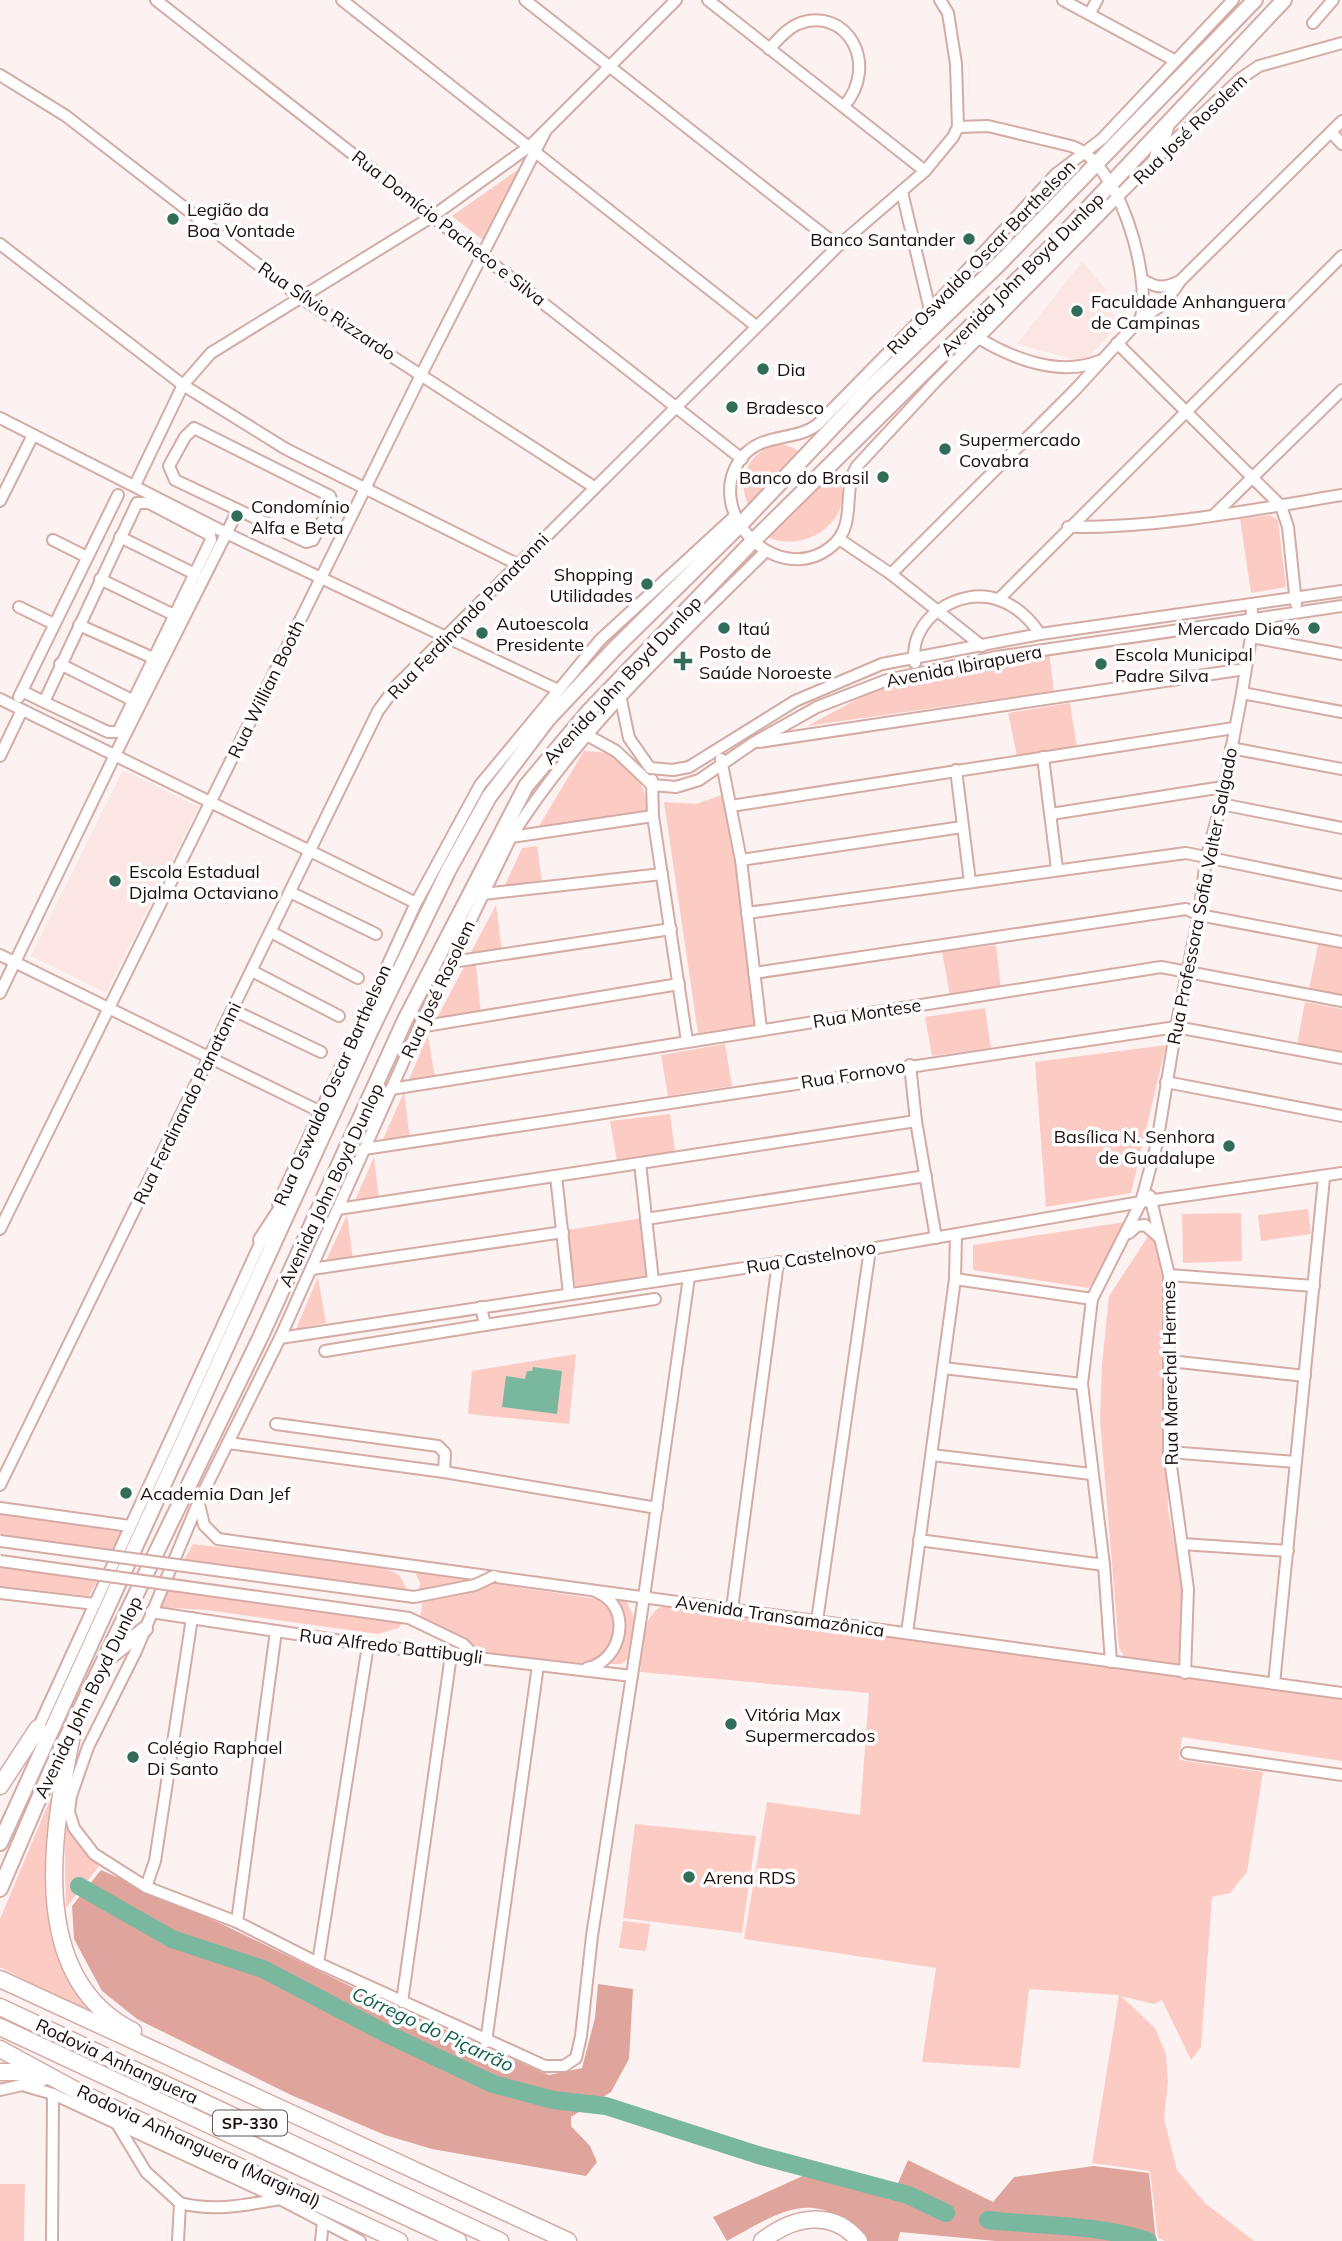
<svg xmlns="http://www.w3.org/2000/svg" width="1342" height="2241" font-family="Mulish,sans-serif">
<rect width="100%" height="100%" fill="#fbf2f1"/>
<g fill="#fce6e3">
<path d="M1082,262L1107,290L1099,300L1121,322L1084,362L1017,344Z"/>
<path d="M123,770L199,807L106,993L31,956Z"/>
</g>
<g fill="#fcccc4">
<path d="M523,166L484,241L452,216Z"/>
<path d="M780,443L803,452L750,508C734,480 749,450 780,443Z"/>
<path d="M831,466C868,509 809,560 763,535Z"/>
<path d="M1270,515L1278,520L1286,587L1251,593L1240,519Z"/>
<path d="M1049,652L1054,691L807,726L897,678Z"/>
<path d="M1070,703L1077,748L1017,756L1008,713Z"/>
<path d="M584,751C627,751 641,772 649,811L536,831Z"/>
<path d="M722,795L736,852L760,1024L698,1033L664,802L696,804Z"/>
<path d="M537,846L543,888L501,894L522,848Z"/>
<path d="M496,905L502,951L469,956Z"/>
<path d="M1319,941L1342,946V995L1309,989Z"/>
<path d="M996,945L1001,989L950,996L942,952Z"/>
<path d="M476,965L481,1014L435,1022L464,967Z"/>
<path d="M1305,1002L1342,1009V1053L1297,1045Z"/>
<path d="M985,1008L991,1048L932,1056L925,1017Z"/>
<path d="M428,1035L435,1078L407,1084Z"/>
<path d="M725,1044L732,1086L668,1096L661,1055Z"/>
<path d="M1166,1045L1131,1193L1046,1207L1035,1062Z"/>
<path d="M404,1092L410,1139L381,1144Z"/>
<path d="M670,1114L675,1152L617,1162L610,1121Z"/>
<path d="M374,1157L379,1199L353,1205Z"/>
<path d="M1308,1209L1311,1234L1261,1241L1258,1215Z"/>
<path d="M1241,1213L1242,1261L1183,1263L1182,1214Z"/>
<path d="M347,1215L353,1259L324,1265Z"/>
<path d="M643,1218L652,1277L576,1289L567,1230Z"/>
<path d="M1132,1221L1098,1280L1088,1288L973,1270V1245Z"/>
<path d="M1156,1234L1166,1276L1163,1352L1168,1510L1186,1594L1181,1660L1174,1666L1125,1658L1119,1648L1100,1420L1102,1364L1109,1296L1149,1235Z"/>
<path d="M318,1277L326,1323L296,1329Z"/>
<path d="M576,1354L569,1424L468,1414L472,1371Z"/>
<path d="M0,1514L122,1532L109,1555L0,1540Z"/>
<path d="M193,1544L383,1567L399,1575L410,1594L183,1562Z"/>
<path d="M0,1563L99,1577L89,1596L0,1586Z"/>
<path d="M415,1572L479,1580L418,1593L420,1583Z"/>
<path d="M490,1583L604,1600C624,1629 618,1640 595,1664L477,1654L420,1620L423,1599Z"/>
<path d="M168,1587L405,1621L398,1628L378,1634L206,1610L157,1607Z"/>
<path d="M613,1599L627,1602L634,1618L628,1659L621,1664H605L616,1650Z"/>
<path d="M663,1606L1342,1698V1761L1182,1737L1179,1760L1263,1772L1247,1872L1230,1893L1212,1897L1201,2047L1191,2060L1162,2000L1154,2004L1121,1996L1155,2028L1166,2054L1168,2083L1164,2119L1177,2170L1205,2203L1254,2241H1165L1158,2238L1150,2171L1092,2163L1119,1995L1029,1989L1020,2068L922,2062L936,1968L744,1939L767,1802L860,1815L869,1693L640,1672C643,1651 640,1615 663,1606Z"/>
<path d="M57,1783L53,1917L97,2015L95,2016L0,1967V1919Z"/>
<path d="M64,1820L86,1854L100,1865L66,1908Z"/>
<path d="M635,1824L756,1836L742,1933L623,1918Z"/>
<path d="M623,1921L650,1924L646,1951L619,1948Z"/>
<path d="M0,2184H25L24,2241H0Z"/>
</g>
<g fill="#dfa49c">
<path d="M101,1870L226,1926L387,2004L549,2075L582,2068L595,2018L598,1984L633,1989L629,2059L611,2092L571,2117V2126L590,2146L597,2162L586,2176L432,2149L385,2135L291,2095L137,2019L102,1991L74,1939L72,1906Z"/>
<path d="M908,2160L993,2202L1014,2177L1094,2166L1149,2173L1156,2241H996L900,2232L898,2241H868C816,2185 783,2210 727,2241L713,2217L807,2174L892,2197Z"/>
</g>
<path fill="#7ab79f" d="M533,1367L562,1371L557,1414L502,1407L506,1376L525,1379L527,1371H532Z"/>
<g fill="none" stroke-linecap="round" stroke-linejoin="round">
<g stroke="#7ab79f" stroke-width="18">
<path d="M79,1886L172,1939L263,1969L385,2033L493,2084L553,2100L606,2106L758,2155L908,2195L946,2213"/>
<path d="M988,2220C1042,2226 1096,2224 1148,2241"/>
</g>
<defs>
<g id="minor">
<path d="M156,0L742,459"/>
<path d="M342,0L756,326"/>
<path d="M525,0L838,246"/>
<path d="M708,0L925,171"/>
<path d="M1063,0L1174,60"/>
<path d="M1233,0L1102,139L1056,174L930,310L817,425C795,441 764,433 744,455C698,507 776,592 832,546C858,524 841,491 857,466L935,382L1157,157L1240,79L1259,66L1342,43"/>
<path d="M1090,13L1097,0"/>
<path d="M1313,23L1333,0"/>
<path d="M769,49C778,40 786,29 798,24C847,5 880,65 844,106"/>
<path d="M0,75L66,116L300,297L594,487"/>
<path d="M958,127L988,126L1071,146C1119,161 1151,274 1141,318"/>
<path d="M1331,132L1342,144"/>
<path d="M902,192L930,310"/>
<path d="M0,244L183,385L286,449L517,564"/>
<path d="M1143,280C1158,289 1165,288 1180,281"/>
<path d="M980,339C1014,359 1060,377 1099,361"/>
<path d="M1117,343L1281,506L1288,527L1296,604"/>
<path d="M0,418L226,533L556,689"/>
<path d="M194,428L330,496L332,502L313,540L306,542L175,480L169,466L185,437Z"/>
<path d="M135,485L183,385L211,353L433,216L530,146L676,0"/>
<path d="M0,501L33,435"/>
<path d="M1214,515L1342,390"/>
<path d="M1068,527C1160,528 1252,510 1342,495"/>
<path d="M120,537L195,574"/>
<path d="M839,539L891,574L982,646"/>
<path d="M53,540L87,557"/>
<path d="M891,574L1075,390L1141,318C1159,310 1170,297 1180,281L1342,121"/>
<path d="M100,579L174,615"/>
<path d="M999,599L1342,256"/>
<path d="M19,607L54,624"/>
<path d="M79,625L160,661"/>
<path d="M1251,637L1342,654"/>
<path d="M915,663C907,619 961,585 999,600C1017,606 1030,619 1040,634"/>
<path d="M60,664L132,700"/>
<path d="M22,691L44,702L137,503H149L210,535L211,540L118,732H108L44,702"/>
<path d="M1242,693L1342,712"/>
<path d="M620,695L629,738L650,768L673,770L689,767L795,701L882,664L1040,634L1342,591"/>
<path d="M19,697L118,495"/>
<path d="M0,699L416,903"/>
<path d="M585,734L616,751L652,785L676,787L699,780L753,743L817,707L887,680L996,657L1342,606"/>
<path d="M759,742L1245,669"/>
<path d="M1231,748L1342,769"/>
<path d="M0,756L22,710"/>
<path d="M1043,757L1057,869"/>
<path d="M721,759L741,860L761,1029"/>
<path d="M956,770L970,882"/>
<path d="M652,780L653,816L687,1041"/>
<path d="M1221,804L1342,828"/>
<path d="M731,806L1234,728"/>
<path d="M1051,814L1223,787"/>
<path d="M511,837L653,816"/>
<path d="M741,860L962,827"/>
<path d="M290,892L376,934"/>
<path d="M483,894L662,874"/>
<path d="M747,913L1186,853L1342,885"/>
<path d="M271,932L358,978"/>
<path d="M0,955L321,1112"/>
<path d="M452,962L671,929"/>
<path d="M252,971L339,1016"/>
<path d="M754,973L1186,909L1199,915L1342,942"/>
<path d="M0,993L116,753L234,518"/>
<path d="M233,1010L321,1052"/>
<path d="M419,1027L679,984"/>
<path d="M910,1065L916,1121L936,1238"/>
<path d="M1166,1082L1342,1116"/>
<path d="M391,1089L1161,967L1342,1001"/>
<path d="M364,1149L1176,1027L1342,1058"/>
<path d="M640,1163L653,1281"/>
<path d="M556,1176L569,1294"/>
<path d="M1150,1196L1169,1275V1452L1188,1589L1185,1673"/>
<path d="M278,1204L416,903L480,785L600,640L735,516"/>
<path d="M338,1209L916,1121"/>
<path d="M646,1219L926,1176"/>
<path d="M0,1229L422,373L545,132"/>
<path d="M1129,1233L1137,1226L1145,1225L1160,1238"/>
<path d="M312,1269L563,1232"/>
<path d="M1169,1275L1314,1286"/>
<path d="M689,1277L644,1597L592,1936L581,2036L576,2058L564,2066H545L318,1963L237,1922L146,1887L94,1854L74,1828L69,1812L71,1796L88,1747L136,1651L199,1501L280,1338L419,1027L511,837C580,728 674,642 765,552"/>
<path d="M955,1279L1092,1299"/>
<path d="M485,1325L655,1299"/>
<path d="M280,1338L870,1249L1141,1202L1342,1173"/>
<path d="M325,1351L485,1325L481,1307"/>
<path d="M1170,1361L1305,1376"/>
<path d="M943,1368L1082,1384"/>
<path d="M276,1424L438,1446L445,1453L444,1472"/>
<path d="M228,1443L444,1472L657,1508"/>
<path d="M1169,1452L1296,1462"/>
<path d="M932,1455L1091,1474"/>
<path d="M0,1485L378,711L397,685L838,246L925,171L953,137L958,127L956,64L948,13L940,0"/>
<path d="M199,1504L204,1525L218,1539L1342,1693"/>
<path d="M0,1508L130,1526"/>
<path d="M919,1540L1104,1565"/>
<path d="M1182,1544L1288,1551"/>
<path d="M0,1593L95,1604"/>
<path d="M732,1609L778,1262"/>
<path d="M151,1612L368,1645L632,1676"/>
<path d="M817,1621L870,1249"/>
<path d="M907,1633L955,1279L956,1235"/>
<path d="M1111,1662L1104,1565L1082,1384L1092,1299L1141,1202L1157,1143L1176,1027L1199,915L1206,859L1221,804L1242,693L1251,637L1252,604"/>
<path d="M587,1668C623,1661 633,1606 597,1592"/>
<path d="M1274,1684L1324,1178"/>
<path d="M38,1728L264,1235"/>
<path d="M1187,1753L1342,1775"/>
<path d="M146,1887L155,1861L192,1618"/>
<path d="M237,1922L276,1631"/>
<path d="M318,1963L368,1645"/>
<path d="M402,2002L451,1655"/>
<path d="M486,2042L538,1665"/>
<path d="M0,2090L22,2085L53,2094L280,2199L360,2241"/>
<path d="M117,2124L146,2172L180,2203L178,2241"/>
<path d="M180,2203C215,2212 245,2205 280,2199"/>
<path d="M52,2241L53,2094"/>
<path d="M321,2241L323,2222"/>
</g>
<g id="major">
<path d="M1157,157L1166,128"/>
<path d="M261,1240L289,1197"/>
<path d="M107,1659L145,1629"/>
<path d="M0,1843L370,1032L448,871L489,797L548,719L615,648L740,525L866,392L999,264L1255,0"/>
<path d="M0,1889L52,1768L260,1338L405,1020L526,786L589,711L753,541L1056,242L1284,0"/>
</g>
<g id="highway">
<path d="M75,1720C55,1819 21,1975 133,2031"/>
<path d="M0,1786L38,1728"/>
<path d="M0,1979L568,2241"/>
<path d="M0,2007L500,2241"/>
<path d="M0,2027L458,2241"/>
<path d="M0,2049L79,2092L399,2241"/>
<path d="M0,2072H18L42,2078"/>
<path d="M762,2241C792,2217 832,2208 859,2241"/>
</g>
</defs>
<use href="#minor" stroke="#d4aba5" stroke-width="14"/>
<use href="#major" stroke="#d4aba5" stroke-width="18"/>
<use href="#highway" stroke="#d4aba5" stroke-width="19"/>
<use href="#minor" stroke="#fff" stroke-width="10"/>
<use href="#major" stroke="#fff" stroke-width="14"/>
<use href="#highway" stroke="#fff" stroke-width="16"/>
<defs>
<g id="minor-bridge">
<path d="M0,1541L414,1597L475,1585L494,1576"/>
<path d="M0,1561L409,1618L463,1644L476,1657"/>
</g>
</defs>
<use href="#minor-bridge" stroke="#d4aba5" stroke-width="14" stroke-linecap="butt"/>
<use href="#minor-bridge" stroke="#fff" stroke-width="10"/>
</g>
<g fill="#316d58" stroke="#fff" stroke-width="2.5">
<circle cx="173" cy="219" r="7"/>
<circle cx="969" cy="239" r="7"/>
<circle cx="1077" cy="311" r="7"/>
<circle cx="763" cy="369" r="7"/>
<circle cx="732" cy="407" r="7"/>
<circle cx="945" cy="449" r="7"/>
<circle cx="883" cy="477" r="7"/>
<circle cx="237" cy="516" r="7"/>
<circle cx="647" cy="584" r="7"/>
<circle cx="724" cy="628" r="7"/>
<circle cx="1314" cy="628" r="7"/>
<circle cx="482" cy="633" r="7"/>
<path d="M679.5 650.5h7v7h7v7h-7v7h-7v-7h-7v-7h7z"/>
<circle cx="1101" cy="664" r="7"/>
<circle cx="115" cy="881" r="7"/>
<circle cx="1229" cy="1146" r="7"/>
<circle cx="126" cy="1493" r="7"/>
<circle cx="731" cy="1724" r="7"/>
<circle cx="133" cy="1757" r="7"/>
<circle cx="689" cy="1877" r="7"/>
</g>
<g text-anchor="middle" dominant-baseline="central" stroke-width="7" stroke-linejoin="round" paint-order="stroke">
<rect fill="#fff" stroke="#605655" stroke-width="2" x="213" y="2110.5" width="74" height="25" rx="5"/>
<g font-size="16" font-weight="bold" fill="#1c0e0c">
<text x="250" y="2123">SP-330</text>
</g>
<g font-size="18" fill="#1c0e0c" stroke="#fff">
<text transform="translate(1190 129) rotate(-44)">Rua José Rosolem</text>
<text transform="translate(449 228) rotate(38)">Rua Domício Pacheco e Silva</text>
<text transform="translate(981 257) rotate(-46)">Rua Oswaldo Oscar Barthelson</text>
<text transform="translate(1022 274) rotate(-45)">Avenida John Boyd Dunlop</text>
<text transform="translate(327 311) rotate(34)">Rua Sílvio Rizzardo</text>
<text transform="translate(468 616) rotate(-46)">Rua Ferdinando Panatonni</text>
<text transform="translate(964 666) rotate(-11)">Avenida Ibirapuera</text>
<text transform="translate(622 680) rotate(-47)">Avenida John Boyd Dunlop</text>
<text transform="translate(266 689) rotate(-64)">Rua Willian Booth</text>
<text transform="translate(1202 896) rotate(-79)">Rua Professora Sofia Valter Salgado</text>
<text transform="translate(438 989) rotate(-65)">Rua José Rosolem</text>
<text transform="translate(867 1013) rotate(-9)">Rua Montese</text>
<text transform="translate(853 1074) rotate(-9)">Rua Fornovo</text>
<text transform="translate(332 1085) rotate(-66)">Rua Oswaldo Oscar Barthelson</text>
<text transform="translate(187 1103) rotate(-64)">Rua Ferdinando Panatonni</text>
<text transform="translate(331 1185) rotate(-65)">Avenida John Boyd Dunlop</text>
<text transform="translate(811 1257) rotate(-9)">Rua Castelnovo</text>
<text transform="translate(1170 1373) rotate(-91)">Rua Marechal Hermes</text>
<text transform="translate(780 1616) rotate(8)">Avenida Transamazônica</text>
<text transform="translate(391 1646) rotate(7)">Rua Alfredo Battibugli</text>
<text transform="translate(88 1697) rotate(-64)">Avenida John Boyd Dunlop</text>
<text transform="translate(117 2061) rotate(25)">Rodovia Anhanguera</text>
<text transform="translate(199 2146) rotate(25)">Rodovia Anhanguera (Marginal)</text>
</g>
<g font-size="18" fill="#1c0e0c" stroke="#fff" text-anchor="start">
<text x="187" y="209">Legião da<tspan x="187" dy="21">Boa Vontade</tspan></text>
<text x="955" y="239" text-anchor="end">Banco Santander</text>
<text x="1091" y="301">Faculdade Anhanguera<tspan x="1091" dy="21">de Campinas</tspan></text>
<text x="777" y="369">Dia</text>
<text x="746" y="407">Bradesco</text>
<text x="959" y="439">Supermercado<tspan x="959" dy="21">Covabra</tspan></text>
<text x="869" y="477" text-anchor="end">Banco do Brasil</text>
<text x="251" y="506">Condomínio<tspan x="251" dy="21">Alfa e Beta</tspan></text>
<text x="633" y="574" text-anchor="end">Shopping<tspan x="633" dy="21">Utilidades</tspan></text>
<text x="496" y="623">Autoescola<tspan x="496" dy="21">Presidente</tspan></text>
<text x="738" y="628">Itaú</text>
<text x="1300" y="628" text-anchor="end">Mercado Dia%</text>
<text x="699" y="651">Posto de<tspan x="699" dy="21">Saúde Noroeste</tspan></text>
<text x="1115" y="654">Escola Municipal<tspan x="1115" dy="21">Padre Silva</tspan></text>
<text x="129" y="871">Escola Estadual<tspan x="129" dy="21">Djalma Octaviano</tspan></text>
<text x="1215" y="1136" text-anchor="end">Basílica N. Senhora<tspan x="1215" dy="21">de Guadalupe</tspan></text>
<text x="140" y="1493">Academia Dan Jef</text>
<text x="745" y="1714">Vitória Max<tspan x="745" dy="21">Supermercados</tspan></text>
<text x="147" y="1747">Colégio Raphael<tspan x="147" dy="21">Di Santo</tspan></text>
<text x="703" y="1877">Arena RDS</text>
</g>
<g font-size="19" font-style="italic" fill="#105e48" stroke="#fff">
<text transform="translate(433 2029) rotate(25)">Córrego do Piçarrão</text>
</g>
</g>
</svg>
